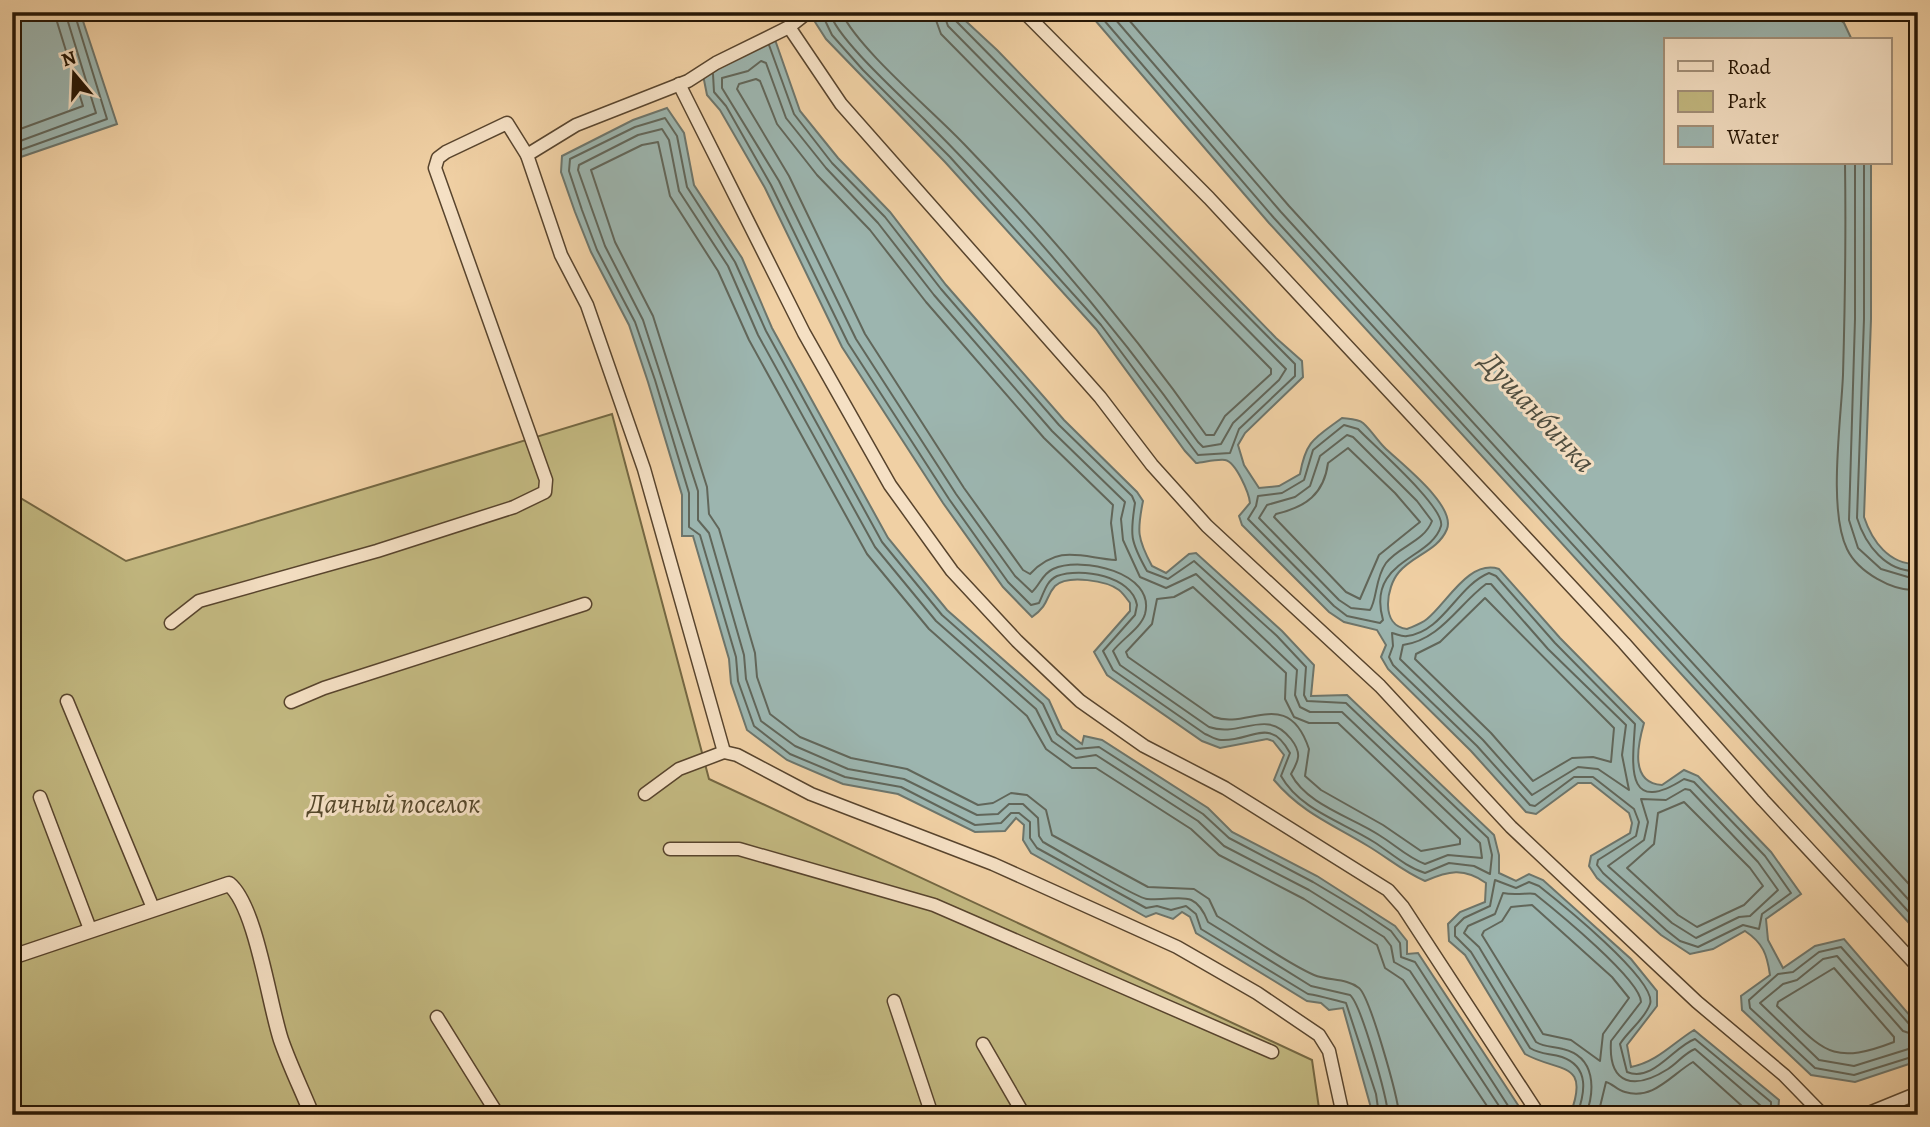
<svg xmlns="http://www.w3.org/2000/svg" width="1930" height="1127" font-family="Alegreya,serif">
<rect width="100%" height="100%" fill="#f0d0a4"/>
<filter id="stains"><feTurbulence type="fractalNoise" baseFrequency=".00286" numOctaves="4"/><feColorMatrix values="0 0 0 0 .2 0 0 0 0 .09 0 0 0 0 .02 0 0 0 .5 -.17"/></filter>
<radialGradient id="worn" r=".72"><stop offset=".6" stop-color="#630" stop-opacity="0"/><stop offset="1" stop-color="#630" stop-opacity=".3"/></radialGradient>
<path fill="#c2b880" stroke="#746742" stroke-width="2" d="M612,414L709,779L1312,1060L1320,1115H12V493L126,561Z"/>
<g fill="#9cb5af" stroke="#6d756b" stroke-width="2">
<path d="M12,12H80L117,124L12,160Z"/>
<path d="M814,12H956L997,50L1276,338L1302,361L1303,377L1245,433L1238,445L1244,465L1259,488L1279,486L1300,474C1306,440 1315,438 1342,418C1349,419 1358,419 1363,423C1371,430 1377,440 1384,447C1400,463 1456,505 1447,529C1438,551 1413,555 1399,572C1386,587 1380,626 1407,629C1414,626 1421,624 1427,619C1447,603 1469,559 1499,569L1560,638L1644,723C1638,744 1629,783 1662,785L1684,770L1698,776L1771,852L1801,894L1766,919L1768,940L1783,968L1815,946L1844,939L1918,1025V1061L1855,1082L1811,1075L1742,1010L1741,996L1770,975C1767,954 1763,943 1745,931L1713,949L1690,954L1661,935L1597,878L1589,866L1591,856L1630,833L1632,823L1629,813L1591,783H1578L1536,814L1526,812L1471,751L1388,669L1381,657L1386,645L1377,630L1344,622L1329,612L1242,525L1239,516L1250,503C1249,493 1236,462 1225,460C1217,459 1205,462 1196,463L1185,451L1096,329L945,162L826,39L815,22Z"/>
<path d="M1088,12H1830L1844,23L1852,40H1666V163H1871V319L1864,517C1872,541 1889,565 1918,564V933L1269,223Z"/>
<path d="M773,34L800,111L838,158L890,212L946,285L1064,420L1137,492L1143,501C1137,531 1137,538 1152,566L1166,573L1189,554L1196,553L1282,631L1314,665L1311,696L1347,695L1494,835L1499,855V873L1516,881L1529,874L1543,880L1631,959L1657,991V1006L1627,1045L1631,1067C1657,1062 1673,1043 1694,1030L1779,1100L1778,1113L1570,1115C1591,1060 1559,1073 1525,1054L1465,955L1449,941L1448,924L1460,912L1485,902L1486,883C1464,867 1448,871 1425,881C1404,872 1388,858 1368,846C1332,824 1302,813 1274,780L1284,755L1273,741L1267,739L1220,748L1202,741L1107,675L1094,652L1130,611V603C1127,599 1123,593 1119,590C1107,581 1068,574 1055,586C1045,597 1050,604 1032,617L1003,587L943,503L842,347L765,188L720,110L707,95L703,75Z"/>
<path d="M667,108L684,133L694,185L742,258L772,328L888,538L947,610L1049,700L1062,729L1082,744L1084,736L1102,740L1208,808L1232,832L1317,876L1395,926L1407,941V954L1418,953L1522,1111L1518,1115H1373L1343,1008L1329,1010L1321,1003L1307,1001L1196,933L1190,917L1182,912L1173,919L1156,913L1146,917L1031,853L1023,840L1024,825L1016,818L1005,831L975,832L898,794L843,784L787,760L747,730L731,683L729,659L693,536H682V495L648,382L629,325L591,252L575,212L561,172L562,156L633,120Z"/>
</g>
<g fill="none" stroke-linecap="round" stroke-linejoin="round">
<g stroke="#61665a" stroke-width="2">
<path d="M821,12L832,35L863,70L950,157L1101,325L1198,455L1230,453L1239,429L1295,376V364L955,20L952,12"/>
<path d="M830,12C834,36 904,99 924,119C1024,219 1116,326 1198,442L1203,447L1221,444L1233,423L1279,380L1286,369L948,26L943,12"/>
<path d="M841,12C861,52 931,109 964,144C1052,235 1133,331 1206,435H1214L1225,416L1271,374V369L941,34L933,12"/>
<path d="M1097,12L1274,218L1918,922"/>
<path d="M1109,12L1281,212L1918,910"/>
<path d="M1122,12L1289,206L1918,894"/>
<path d="M761,61L766,63L786,118L826,168L878,223L934,295L1052,431L1125,502L1121,519L1123,540L1140,577L1166,588L1196,574L1297,670L1295,695L1300,707L1310,712H1342L1480,843L1482,858L1448,855L1425,864C1408,858 1394,844 1379,835C1352,817 1307,805 1291,774C1299,760 1302,753 1291,739C1266,707 1241,738 1209,727L1120,665L1113,651C1122,639 1141,628 1145,614C1156,572 1081,556 1053,569C1042,574 1040,585 1032,592L1015,576L956,494L856,339L779,181L722,88V78L748,71Z"/>
<path d="M713,74L714,92L726,106L771,185L848,343L949,499L1008,582L1031,605L1039,603C1044,593 1046,581 1057,576C1081,567 1132,576 1137,605L1135,615L1103,651L1113,670L1205,734C1210,736 1216,740 1221,740C1252,742 1269,715 1290,753L1281,776C1300,810 1343,822 1374,842C1391,853 1406,867 1425,873L1449,863L1474,866L1490,874L1492,855L1488,838L1346,703L1307,701L1304,695L1306,667L1277,636L1194,561L1168,579L1147,571C1130,541 1130,535 1135,503L1132,496L1059,425L941,289L885,217L832,163L794,114L769,45"/>
<path d="M756,79L760,81L777,124L817,175L870,230L926,302L1044,438L1113,505L1111,523L1116,560C1083,558 1059,543 1030,574L1023,570L964,488L865,334L789,176L737,89L739,84Z"/>
<path d="M12,132L83,106L54,12"/>
<path d="M12,144L96,113L65,12"/>
<path d="M12,153L107,119L74,12"/>
<path d="M1845,163C1846,233 1845,305 1843,375C1841,421 1828,510 1847,549C1858,572 1893,592 1918,590"/>
<path d="M1855,163V319L1849,520L1858,548L1881,569L1918,580"/>
<path d="M1864,163V319L1857,518C1865,544 1886,573 1918,571"/>
<path d="M1344,425L1358,429C1372,444 1446,508 1441,526C1431,560 1366,560 1383,620L1380,623L1347,616L1334,606L1248,519L1256,506L1258,496L1282,493L1304,480L1313,450Z"/>
<path d="M1347,435L1353,437L1417,501L1432,521C1424,542 1399,546 1386,563C1375,578 1377,600 1370,610L1351,608L1339,600L1259,518L1267,505L1295,497L1310,486L1320,456Z"/>
<path d="M1348,448L1395,493L1420,522L1379,555L1360,599L1346,592L1274,517L1276,514C1306,507 1324,494 1328,463Z"/>
<path d="M1489,573L1496,576L1555,643L1635,724C1633,761 1623,818 1684,779L1694,782L1765,856L1791,893L1762,914L1759,929L1743,925L1698,947L1680,941L1666,930L1603,873L1597,865L1598,860L1636,836L1639,822L1634,809L1593,777H1574L1535,806L1530,805L1477,746L1393,665L1389,657L1393,646L1392,633C1397,634 1402,637 1407,636C1443,632 1457,586 1489,573Z"/>
<path d="M1486,584H1491L1548,649L1626,725L1622,755L1629,790L1598,769L1578,767L1532,795L1483,740L1400,659L1403,645C1440,640 1458,605 1486,584Z"/>
<path d="M1193,587L1286,673L1285,699L1294,717L1309,723H1338L1460,839V844L1421,851L1383,825L1321,790L1305,776L1309,749C1288,686 1248,730 1214,717L1128,657L1126,652L1152,624L1157,599L1174,597Z"/>
<path d="M1485,598L1614,728L1611,762L1593,757L1572,758L1533,781L1491,733L1415,659L1416,654L1440,642Z"/>
<path d="M1685,789L1690,790L1758,862L1778,890L1750,916L1739,917L1696,938L1672,923L1608,866L1644,840L1648,822L1641,799L1666,800Z"/>
<path d="M1684,802L1750,868L1763,886L1744,905L1697,927L1678,915L1627,868L1654,844L1658,813Z"/>
<path d="M1532,905L1612,977L1629,998L1603,1034L1600,1061L1571,1040L1543,1034L1482,935L1484,931L1502,921L1511,907Z"/>
<path d="M1834,968L1894,1037V1042C1829,1067 1823,1049 1777,1006L1778,1002Z"/>
<path d="M1918,1028L1910,1025L1841,947L1819,952L1793,972L1778,974L1749,1000L1750,1008L1815,1068L1854,1075L1918,1055"/>
<path d="M1918,1036L1903,1031L1837,956L1823,959L1797,980L1783,984L1760,1003L1819,1060L1854,1066L1918,1046"/>
<path d="M1379,1115L1376,1094L1346,1003C1333,1000 1322,996 1308,994L1201,929L1196,914L1186,906L1171,910L1157,906L1146,908L1037,848L1030,838V822L1019,813H1011L1001,823L975,825L901,787L845,777L790,754L754,726L738,681L736,657L700,535L689,527V493L655,380L635,322L597,250L582,210L569,171L570,159L635,127L665,118L677,136L687,187L735,262L766,331L882,542L942,615L1043,704L1057,734L1076,749L1099,747L1203,814L1229,838L1313,882L1360,910L1391,931L1400,943L1401,957L1415,962L1514,1115"/>
<path d="M1388,1115C1387,1097 1361,1004 1350,995L1311,986L1208,922C1194,886 1177,902 1147,899C1135,898 1060,851 1043,842L1039,836L1038,818L1023,804H1009L998,814L977,815L904,779L848,769L795,746L761,721L746,679L744,655L709,533L698,520V491L643,320L605,246L578,170L579,165L638,135L662,129L669,140L679,191L728,266L758,335L875,547L936,621L1036,709L1052,741L1076,758L1096,755L1198,821L1224,846L1309,890L1384,937L1391,946L1394,962L1410,971L1505,1115"/>
<path d="M1399,1115C1398,1097 1370,997 1359,988C1347,978 1328,981 1314,975C1284,962 1246,933 1217,916L1209,899L1194,889L1148,887L1052,835L1046,810L1027,795L1011,793L993,803L978,805L907,769L851,758L800,737L770,714L757,677L755,653L719,529L709,514L707,487L653,316L615,242L591,170L642,145L658,142L670,196L718,271L749,340L867,554L929,629L1027,716L1046,749L1072,768H1096L1191,829L1219,855L1304,899L1377,945L1385,968L1403,980L1493,1115"/>
<path d="M1577,1115C1585,1093 1590,1067 1562,1057C1550,1053 1541,1055 1530,1048L1471,952L1455,936V927L1464,918L1490,906L1495,880L1516,888L1529,882L1539,886C1558,901 1658,981 1650,1004C1645,1019 1628,1031 1620,1044L1627,1072C1653,1083 1674,1046 1695,1039L1771,1102V1115"/>
<path d="M1586,1115C1595,1090 1596,1057 1563,1049C1553,1046 1546,1048 1536,1042L1479,947L1464,933L1468,926L1495,914L1503,893C1516,896 1530,892 1535,894C1555,910 1641,980 1641,1002L1611,1041C1608,1086 1635,1090 1668,1069C1678,1063 1683,1054 1695,1049L1761,1106L1762,1115"/>
<path d="M1598,1115L1606,1082C1613,1084 1617,1090 1625,1092C1653,1101 1672,1074 1693,1062L1752,1115"/>
</g>
<defs>
<g id="minor">
<path d="M1024,12L1209,198L1624,643L1763,800L1918,967"/>
<path d="M789,27L808,12"/>
<path d="M679,84L804,333L890,485L952,571L1017,641L1080,701L1144,746L1225,788L1388,890L1403,907L1539,1115"/>
<path d="M527,155L576,125L688,81L716,63L789,27L841,104L1100,397L1152,465L1207,526L1380,686L1511,827L1697,1002L1784,1075L1823,1115"/>
<path d="M171,623L199,601L377,551L514,507L545,492L546,480L435,168L438,158L446,152L507,123L527,155L561,255L587,305L644,469L724,752L679,769L645,794"/>
<path d="M67,701L153,908"/>
<path d="M291,702L324,688L585,604"/>
<path d="M724,752L737,755L811,794L993,864L1177,947L1257,993L1319,1035L1329,1051L1343,1115"/>
<path d="M40,797L90,929"/>
<path d="M670,849H739L934,905L1272,1052"/>
<path d="M894,1001L932,1115"/>
<path d="M437,1017L498,1115"/>
<path d="M983,1044L1024,1115"/>
<path d="M101,1115L102,1114"/>
<path d="M1864,1115L1918,1093"/>
</g>
<path id="tertiary" d="M12,957L229,884C256,906 269,1004 281,1040C290,1066 302,1090 312,1115"/>
</defs>
<use href="#minor" stroke="#58442d" stroke-width="15"/>
<use href="#tertiary" stroke="#58442d" stroke-width="17"/>
<use href="#minor" stroke="#f5e0c4" stroke-width="12"/>
<use href="#tertiary" stroke="#f5e0c4" stroke-width="14"/>
</g>
<g text-anchor="middle" dominant-baseline="central" stroke-width="6" stroke-linejoin="round" paint-order="stroke">
<g font-size="28" font-style="italic" fill="#55472a" stroke="#f5e0c4">
<text x="394" y="804">Дачный поселок</text>
</g>
<g font-size="30" font-style="italic" fill="#4f4e40" stroke="#f5e0c4">
<text transform="translate(1538 412) rotate(47)">Душанбинка</text>
</g>
</g>
<rect width="1930" height="1127" fill="none" stroke="#f0d0a4" stroke-width="42"/>
<rect x="14" y="14" width="1902" height="1099" fill="none" stroke="#261605" stroke-width="3.5"/>
<rect x="21" y="21" width="1888" height="1085" fill="none" stroke="#261605" stroke-width="2"/>
<rect x="1664" y="38" width="228" height="126" fill="#f5e0c4" stroke="#a28f78" stroke-width="2"/>
<rect x="1678" y="61" width="35" height="10" fill="#f5e0c4" stroke="#a28f78" stroke-width="2"/>
<text x="1727" y="74" font-size="21" fill="#261605">Road</text>
<rect x="1678" y="91" width="35" height="21" fill="#c2b880" stroke="#a28f78" stroke-width="2"/>
<text x="1727" y="108" font-size="21" fill="#261605">Park</text>
<rect x="1678" y="126" width="35" height="21" fill="#9cb5af" stroke="#a28f78" stroke-width="2"/>
<text x="1727" y="144" font-size="21" fill="#261605">Water</text>
<g transform="translate(74 74) rotate(341)" stroke="#f5e0c4" stroke-width="5" paint-order="stroke">
<path d="M0-5L12 26L0 18L-12 26Z" fill="#261605"/>
<text y="-10" font-size="19" font-weight="bold" text-anchor="middle" fill="#261605">N</text>
</g>
<rect width="100%" height="100%" filter="url(#stains)"/>
<rect width="100%" height="100%" fill="url(#worn)"/>
</svg>
